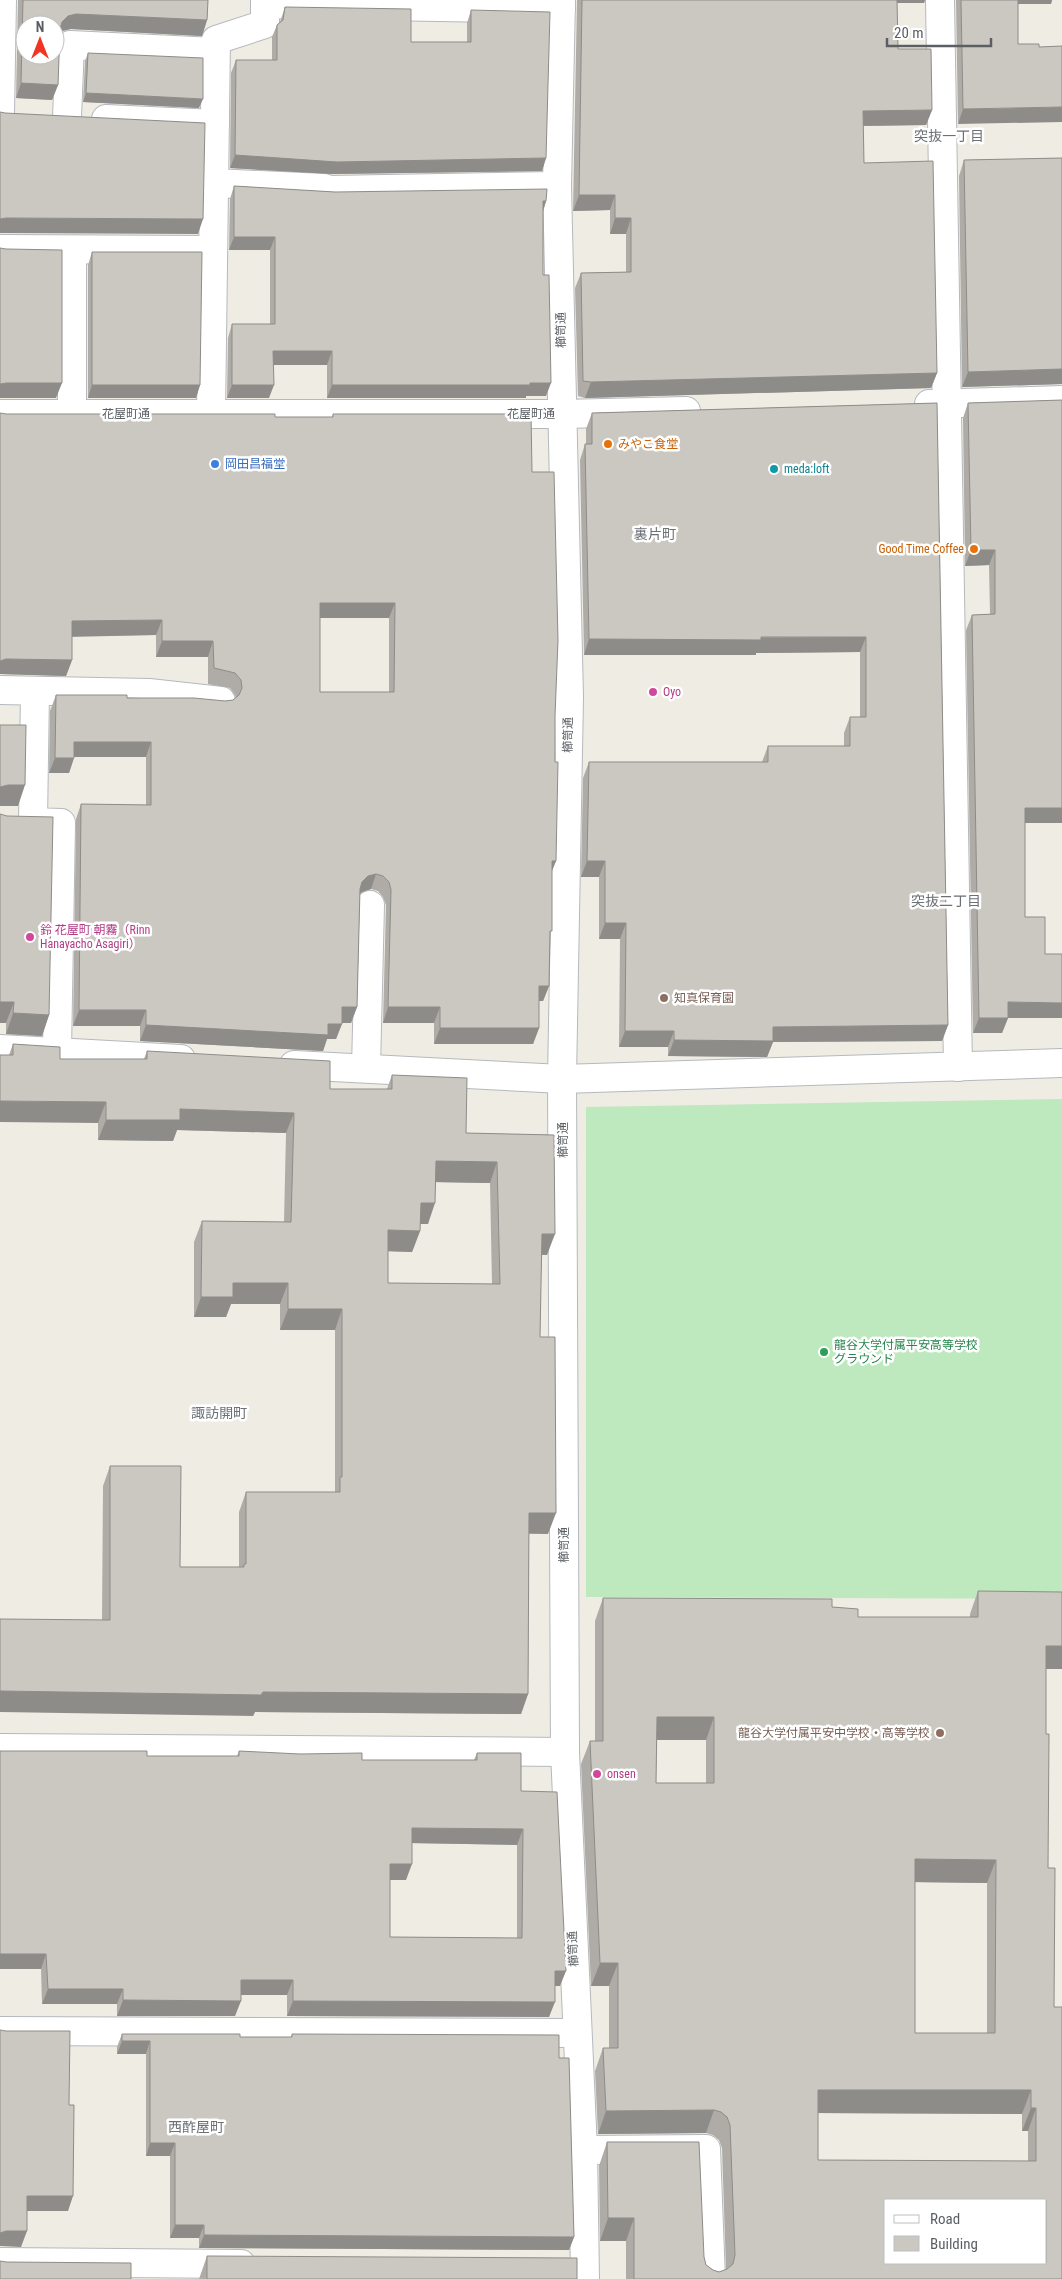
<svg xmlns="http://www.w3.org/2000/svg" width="1062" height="2279" font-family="'Roboto Condensed','Noto Sans JP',sans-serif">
<rect width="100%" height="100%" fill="#efece3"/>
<path fill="#bee8be" d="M1062,1099V1599L586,1597V1107Z"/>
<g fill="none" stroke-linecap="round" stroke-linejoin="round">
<defs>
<g id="minor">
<path d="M561,0L557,186L569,697L562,1079L565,1752L583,2150L585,2279"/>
<path d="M940,0L958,1067"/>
<path d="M265,4L561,9"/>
<path d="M0,113L2,0"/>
<path d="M67,117L70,45L215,52"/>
<path d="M106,119L215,124"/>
<path d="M214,183L324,188L330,190L557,186"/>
<path d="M0,249L213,250"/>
<path d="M929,404L1062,400"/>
<path d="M0,414H563L686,411"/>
<path d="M72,414V251"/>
<path d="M211,414L216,40L265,24V0"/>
<path d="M0,690L149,693L221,701"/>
<path d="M35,692L33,822L61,823L57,1052"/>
<path d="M0,1049L181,1059"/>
<path d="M294,1065L562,1079L1062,1063"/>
<path d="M366,1068L370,905"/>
<path d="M0,1748L565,1752"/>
<path d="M0,2031L577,2033"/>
<path d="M583,2150L706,2149L711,2279"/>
<path d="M0,2262L241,2264"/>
</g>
</defs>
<use href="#minor" stroke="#b5b9be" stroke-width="30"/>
<use href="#minor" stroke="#fff" stroke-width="28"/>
</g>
<g fill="#afaca7" fill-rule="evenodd">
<path d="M18,0H208L207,20L202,36L71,29L62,31L60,34L58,85L52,100L16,98Z"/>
<path d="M577,0H925L924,3H897L898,49L932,110L926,125L863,126L864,163L937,373L931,388L585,398L578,396L575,288L581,273L626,272V234H610V210L573,211Z"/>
<path d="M956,0H1052L1051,4H1018L958,124Z"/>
<path d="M285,7L411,42H467V23L471,10L546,158L542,171L332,174L230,168L231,73L236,60H272V37L277,25L280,22Z"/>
<path d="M88,53L199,108L83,102L85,61Z"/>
<path d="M1062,158V384L962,387L959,176L964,160Z"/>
<path d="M234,186L335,192L546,201L543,211V275L546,396H526V398H327V365H273L269,398H227L228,338L232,324H270V250H229L230,199Z"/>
<path d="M92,252L200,385L196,398H88V265Z"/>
<path d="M1062,400V823H1025V917L1045,954H1062V1018H1008L1002,1033H973L966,630L972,615L990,614L989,565L965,566L963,418L968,403Z"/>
<path d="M937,403L948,1025L942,1041L773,1042L767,1057L668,1056V1047H619L620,939H599V877H581L583,778L589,762H762L768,746H844V733L850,717H860V652L756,653V655H584L580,460L585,444H586V429L592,413Z"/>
<path d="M6,414L275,417H332L333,414L532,472L555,716L556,861L552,870L549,986L543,1001H539V1028L533,1044H434V1023H383L386,905L383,897L378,891L371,889L362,892L360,894L357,1007L351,1023H342L336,1039H327L323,1051L140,1041V1026H73L76,819L81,804L146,805V757H74L69,773H49L50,711L56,695L225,701L233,700L236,698L235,695L230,688L208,684V657H156V635L72,636V660L66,676L0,674ZM320,618H389V692H320Z"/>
<path d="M0,814L49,1015L42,1036L6,1034V1023H0Z"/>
<path d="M13,1044L60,1059H144L147,1051L330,1089H387L392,1075L466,1133L554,1135L547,1255H541L540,1337L548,1534H529L528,1694L521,1714L255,1712L253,1716L102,1620L103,1486L110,1466L180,1567H239V1512L246,1492H335V1330H280V1304H231L226,1317H194V1242L202,1221L284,1222L286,1133L177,1130L173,1141L98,1140V1123L9,1055ZM436,1182L490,1183L492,1284L388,1283V1251L412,1252L420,1231V1224H428Z"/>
<path d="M978,1591L1046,1669V1734L1048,1868L1054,2007L1062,2279H626V2241H600L599,2166L607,2142L704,2257L706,2265L713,2270L719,2272L726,2270L722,2148L719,2140L713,2135L706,2133L598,2134L595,2071L603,2048H609V1986H591L581,1764L590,1741H595V1621L603,1598L832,1607L858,1617H970V1614ZM657,1740H706V1783H656ZM915,1882L987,1883V2033H915ZM818,2113L1022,2114V2131H1028V2161L818,2160Z"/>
<path d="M239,1751L362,1760H474L477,1753L521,1791L560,1986H555L549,2017L287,2016V1995H241L235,2016H117V2004H42L41,1969H0L147,1756H237ZM412,1843L517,1845V1938L390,1937V1880H406Z"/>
<path d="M122,2034L240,2037H291L292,2034L559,2058L574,2237L569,2250L199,2248V2238H170V2156H146V2054H117V2047Z"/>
<path d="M207,2256L577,2279H199Z"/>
</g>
<g fill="#8e8c88">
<path d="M892,0H925L924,3H891Z"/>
<path d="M1014,0H1052L1051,4H1012Z"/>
<path d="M76,14L207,20L202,36L71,29L62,31L57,37L62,22L68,16Z"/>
<path d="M21,83L58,85L52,100L16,98Z"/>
<path d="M86,93L203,99L199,108L83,102Z"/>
<path d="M1062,107V122L958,124L963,109Z"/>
<path d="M932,110L926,125L857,126L863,111Z"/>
<path d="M235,155L546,158L542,171L332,174L230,168Z"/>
<path d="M579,195H615L610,210L573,211Z"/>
<path d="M543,201H546L542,215Z"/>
<path d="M6,218L203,219L198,234L0,233V219Z"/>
<path d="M615,218H631L626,234H610Z"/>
<path d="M234,237H275L270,250H229Z"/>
<path d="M273,351H332L327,365H268Z"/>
<path d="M1062,369V384L962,387L968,372Z"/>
<path d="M937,373L931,388L585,398L591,382Z"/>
<path d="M6,383H62L56,398H0V384Z"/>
<path d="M551,383L546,396H526V398H327L332,385Z"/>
<path d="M92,385H200L196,398H88Z"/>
<path d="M232,385H274L269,398H227Z"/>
<path d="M971,550H995L989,565L965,566Z"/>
<path d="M320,603H395L389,618H315Z"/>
<path d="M162,620L156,635L66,637L72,621Z"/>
<path d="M866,637L860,652L756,653V655H584L589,639Z"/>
<path d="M162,641H213L208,657H156Z"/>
<path d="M6,659L72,660L66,676L0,674V661Z"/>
<path d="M74,742H151L146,757H69Z"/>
<path d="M55,758H74L69,773H49Z"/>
<path d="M8,785H25L18,806H0V787Z"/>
<path d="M1025,808H1062V823H1019Z"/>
<path d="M552,861H556L550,876Z"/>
<path d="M587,861H605L599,877H581Z"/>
<path d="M376,874L371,889L362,892L356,897L362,882L368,876Z"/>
<path d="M605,923H626L620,939H599Z"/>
<path d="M539,986H549L543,1001H533Z"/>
<path d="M0,1002H14L6,1023H0Z"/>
<path d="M1008,1002L1062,1003V1018H1003Z"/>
<path d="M342,1007H357L351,1023H337Z"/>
<path d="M388,1007H440L434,1023H383Z"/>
<path d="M79,1010H146L140,1026H73Z"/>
<path d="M13,1013L49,1015L42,1036L6,1034Z"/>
<path d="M979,1018H1008L1002,1033H973Z"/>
<path d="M342,1024L336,1039H327L323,1051L140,1041L146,1025Z"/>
<path d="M948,1025L942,1041L773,1042L767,1057L668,1056L674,1040L773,1027Z"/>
<path d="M440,1028H539L533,1044H434Z"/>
<path d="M625,1031H674L668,1047H619Z"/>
<path d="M0,1101L106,1102L98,1123L0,1122Z"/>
<path d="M180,1109L294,1113L286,1133L177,1130L173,1141L98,1140L106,1120Z"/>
<path d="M436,1161L497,1162L490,1183L428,1182Z"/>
<path d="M421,1203H435L428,1224H413Z"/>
<path d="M388,1230L420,1231L412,1252L380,1251Z"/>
<path d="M542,1234H555L547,1255L534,1254Z"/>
<path d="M233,1283H288L280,1304H231L226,1317H194L201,1297Z"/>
<path d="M288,1309H342L335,1330H280Z"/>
<path d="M529,1513H556L548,1534L522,1533Z"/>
<path d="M1046,1646H1062V1669H1038Z"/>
<path d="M0,1691L263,1692L528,1694L521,1714L255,1712L253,1716L0,1712Z"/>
<path d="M657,1717H714L706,1740H649Z"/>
<path d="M412,1828L523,1829L517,1845L406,1843Z"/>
<path d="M915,1859L996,1860L987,1883L907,1882Z"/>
<path d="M390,1864H412L406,1880H384Z"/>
<path d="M0,1954H46L41,1969H0Z"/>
<path d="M600,1963H618L609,1986H591Z"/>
<path d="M555,1971H566L560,1986H550Z"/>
<path d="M241,1980H293L287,1995H235Z"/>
<path d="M48,1989H123L117,2004H42Z"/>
<path d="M123,2000L241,2001L235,2016H117Z"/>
<path d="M293,2001L555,2002L549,2017L287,2016Z"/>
<path d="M122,2041H150L146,2054H117Z"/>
<path d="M818,2090H1031L1022,2114L809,2113Z"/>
<path d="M1031,2108H1036L1028,2131H1022Z"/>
<path d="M714,2110L706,2133L598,2134L606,2111Z"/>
<path d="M150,2143H175L170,2156H146Z"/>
<path d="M27,2196H73L68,2211H22Z"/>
<path d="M608,2218H634L626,2241H600Z"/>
<path d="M175,2225H204L199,2238H170Z"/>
<path d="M6,2231H27L21,2247L0,2246V2233Z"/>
<path d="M204,2235L574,2237L569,2250L199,2248Z"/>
</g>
<g fill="#cbc8c2" stroke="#8e8c88" fill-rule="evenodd">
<path d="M23,0H208L207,20L76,14L68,16L62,22L60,29L58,85L21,83ZM25,25H55V55H25Z"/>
<path d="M582,0H897L898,49H931L932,110L863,111L864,163L933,161L937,373L591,382L583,381L581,273L631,272V218H615V195H579Z"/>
<path d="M961,0H1018V44H1039V47L1062,46V107L963,109Z"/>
<path d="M285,7L411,9V42H471V10L550,12L546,158L337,162L235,155L236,60H277V25L283,20Z"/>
<path d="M88,53L203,58V99L86,93Z"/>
<path d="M0,112L5,113L205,123L203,219L6,218L0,219Z"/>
<path d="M1062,158V369L968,372L964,160Z"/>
<path d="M234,186L335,192L547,189L546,201H543V275H549L551,383H530V385H332V351H273L274,385H232V324H275V237H234Z"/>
<path d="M0,248L6,249L62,250V383H6L0,384Z"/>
<path d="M92,252H202L200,385H92Z"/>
<path d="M1062,400V808H1025V917H1045V954H1062V1003L1008,1002V1018H979L972,615L995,614V550H971L968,403Z"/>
<path d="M937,403L948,1025L773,1027V1041L674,1040V1031H625L626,923H605V861H587L589,762H768V746H850V717H866V637H761V640L589,639L585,444H592V413Z"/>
<path d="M0,413L6,414H275V417H333V414H531L532,472H554L558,640L555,716V762H558L556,861H552V931H550L549,986H539V1028H440V1007H388L391,890L389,882L383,876L376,874L368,876L362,882L360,889L357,1007H342V1024H328V1035L146,1025V1010H79L81,804L151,805V742H74V758H55L56,695H127V698H194L225,701L233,700L239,695L242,688L241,680L235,673L214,668L213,641H162V620L72,621V660L6,659L0,661ZM320,603H395L394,692H320Z"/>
<path d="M0,725H26L25,785H8L0,787Z"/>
<path d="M0,814L7,816L53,817L49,1015L13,1013L14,1002H0Z"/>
<path d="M13,1044L60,1047V1059H147V1051L330,1061V1089H392V1075L467,1078L466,1133L554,1135L555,1234H542L540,1337H555L556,1513H529L528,1694L263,1692L261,1695L0,1691V1619L110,1620V1466H181L180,1567H244V1564H246V1492H340V1477H342V1309H288V1283H233V1297H201L202,1221L291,1222L294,1113L180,1109V1120H106V1102L0,1101V1055H13ZM436,1161L497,1162L500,1284L388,1283V1230L420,1231L421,1203H435Z"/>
<path d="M978,1591L1062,1592V1646H1046V1734H1049L1048,1868H1055L1054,2007H1062V2279H634V2218H608L607,2142H699L704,2257L706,2265L713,2270L719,2272L727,2269L733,2264L735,2255L730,2125L727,2117L721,2112L714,2110L606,2111L603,2048H618V1963H600L590,1741H603V1598L832,1599V1607L858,1609V1617H978ZM657,1717H714V1783H656ZM915,1859L996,1860L995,2033H915ZM818,2090H1031V2108H1036V2161L818,2160ZM886,2200H1046V2263H886Z"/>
<path d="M0,1751H147V1756H239V1751L300,1754L362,1753V1760H477V1753H521V1791L557,1792L566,1971H555V2002L293,2001V1980H241V2001L123,2000V1989H48L46,1954H0ZM412,1828L523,1829L522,1938L390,1937V1864H412Z"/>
<path d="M0,2030L6,2031H70L69,2105H74L73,2196H27V2231H6L0,2233Z"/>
<path d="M122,2034H240V2037H292V2034L559,2035V2058H569L574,2237L204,2235V2225H175V2143H150V2041H122Z"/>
<path d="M207,2256L577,2258V2279H207Z"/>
<path d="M0,2261L6,2262L131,2263V2279H0Z"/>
</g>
<g fill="#e8710a" stroke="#fff" stroke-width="2">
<circle cx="608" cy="444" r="5"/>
<circle cx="974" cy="549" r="5"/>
</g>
<circle fill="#3f7fe0" stroke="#fff" stroke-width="2" cx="215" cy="464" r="5"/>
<circle fill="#0f9aa8" stroke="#fff" stroke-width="2" cx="774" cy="469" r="5"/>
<g fill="#d1479c" stroke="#fff" stroke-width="2">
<circle cx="653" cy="692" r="5"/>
<circle cx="30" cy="937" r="5"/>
<circle cx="597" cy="1774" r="5"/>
</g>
<g fill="#8d6e63" stroke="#fff" stroke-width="2">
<circle cx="664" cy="998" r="5"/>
<circle cx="940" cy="1733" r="5"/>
</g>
<circle fill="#2e9e5b" stroke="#fff" stroke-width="2" cx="824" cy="1352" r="5"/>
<g text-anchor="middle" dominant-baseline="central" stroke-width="5" stroke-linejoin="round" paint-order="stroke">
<g font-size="12" fill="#5b5f64" stroke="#fff">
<text transform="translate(561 330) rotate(-91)">櫛笥通</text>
<text x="126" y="414">花屋町通</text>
<text x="531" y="414">花屋町通</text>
<text transform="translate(568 735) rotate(-89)">櫛笥通</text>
<text transform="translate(563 1140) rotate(-90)">櫛笥通</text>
<text transform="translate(564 1545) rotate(-90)">櫛笥通</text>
<text transform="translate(573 1949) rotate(-93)">櫛笥通</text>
</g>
<g font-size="12" fill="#c56008" stroke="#fff" text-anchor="start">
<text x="618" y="444">みやこ食堂</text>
<text x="964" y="549" text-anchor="end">Good Time Coffee</text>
</g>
<g font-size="12" fill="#366cbe" stroke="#fff" text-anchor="start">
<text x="225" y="464">岡田昌福堂</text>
</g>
<g font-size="12" fill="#0d838f" stroke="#fff" text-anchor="start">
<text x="784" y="469">meda:loft</text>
</g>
<g font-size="12" fill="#b23c85" stroke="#fff" text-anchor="start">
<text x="663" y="692">Oyo</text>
<text x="40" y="930">鈴 花屋町 朝霧（Rinn<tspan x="40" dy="14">Hanayacho Asagiri）</tspan></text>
<text x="607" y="1774">onsen</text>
</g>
<g font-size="12" fill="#785e54" stroke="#fff" text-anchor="start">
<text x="674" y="998">知真保育園</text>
<text x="930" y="1733" text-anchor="end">龍谷大学付属平安中学校・高等学校</text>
</g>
<g font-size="12" fill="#27864d" stroke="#fff" text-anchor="start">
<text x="834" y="1345">龍谷大学付属平安高等学校<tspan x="834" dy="14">グラウンド</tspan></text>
</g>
<g font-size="14" fill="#6c7176" stroke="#fff">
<text x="949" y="136">突抜一丁目</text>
<text x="655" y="534">裏片町</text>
<text x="946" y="901">突抜二丁目</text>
<text x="219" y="1413">諏訪開町</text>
<text x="196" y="2127">西酢屋町</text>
</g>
</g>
<rect x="884" y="2199" width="162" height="65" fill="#ffffff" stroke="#bdbfc1"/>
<rect x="894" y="2215" width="25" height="8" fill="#ffffff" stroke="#bdbfc1"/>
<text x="930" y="2224" font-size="15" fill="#5b5f64">Road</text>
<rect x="894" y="2236" width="25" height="15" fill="#cbc8c2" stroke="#bdbfc1"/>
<text x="930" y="2249" font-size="15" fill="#5b5f64">Building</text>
<g transform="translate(40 40)"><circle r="24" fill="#ffffff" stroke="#bdbfc1"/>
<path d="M0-4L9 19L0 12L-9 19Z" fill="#f23425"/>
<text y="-8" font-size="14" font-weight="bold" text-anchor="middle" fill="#5b5f64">N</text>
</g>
<path d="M887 38v8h104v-8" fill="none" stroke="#5b5f64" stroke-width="2.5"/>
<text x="894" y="38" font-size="15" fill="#5b5f64" stroke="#ffffff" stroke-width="4" paint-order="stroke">20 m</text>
</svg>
